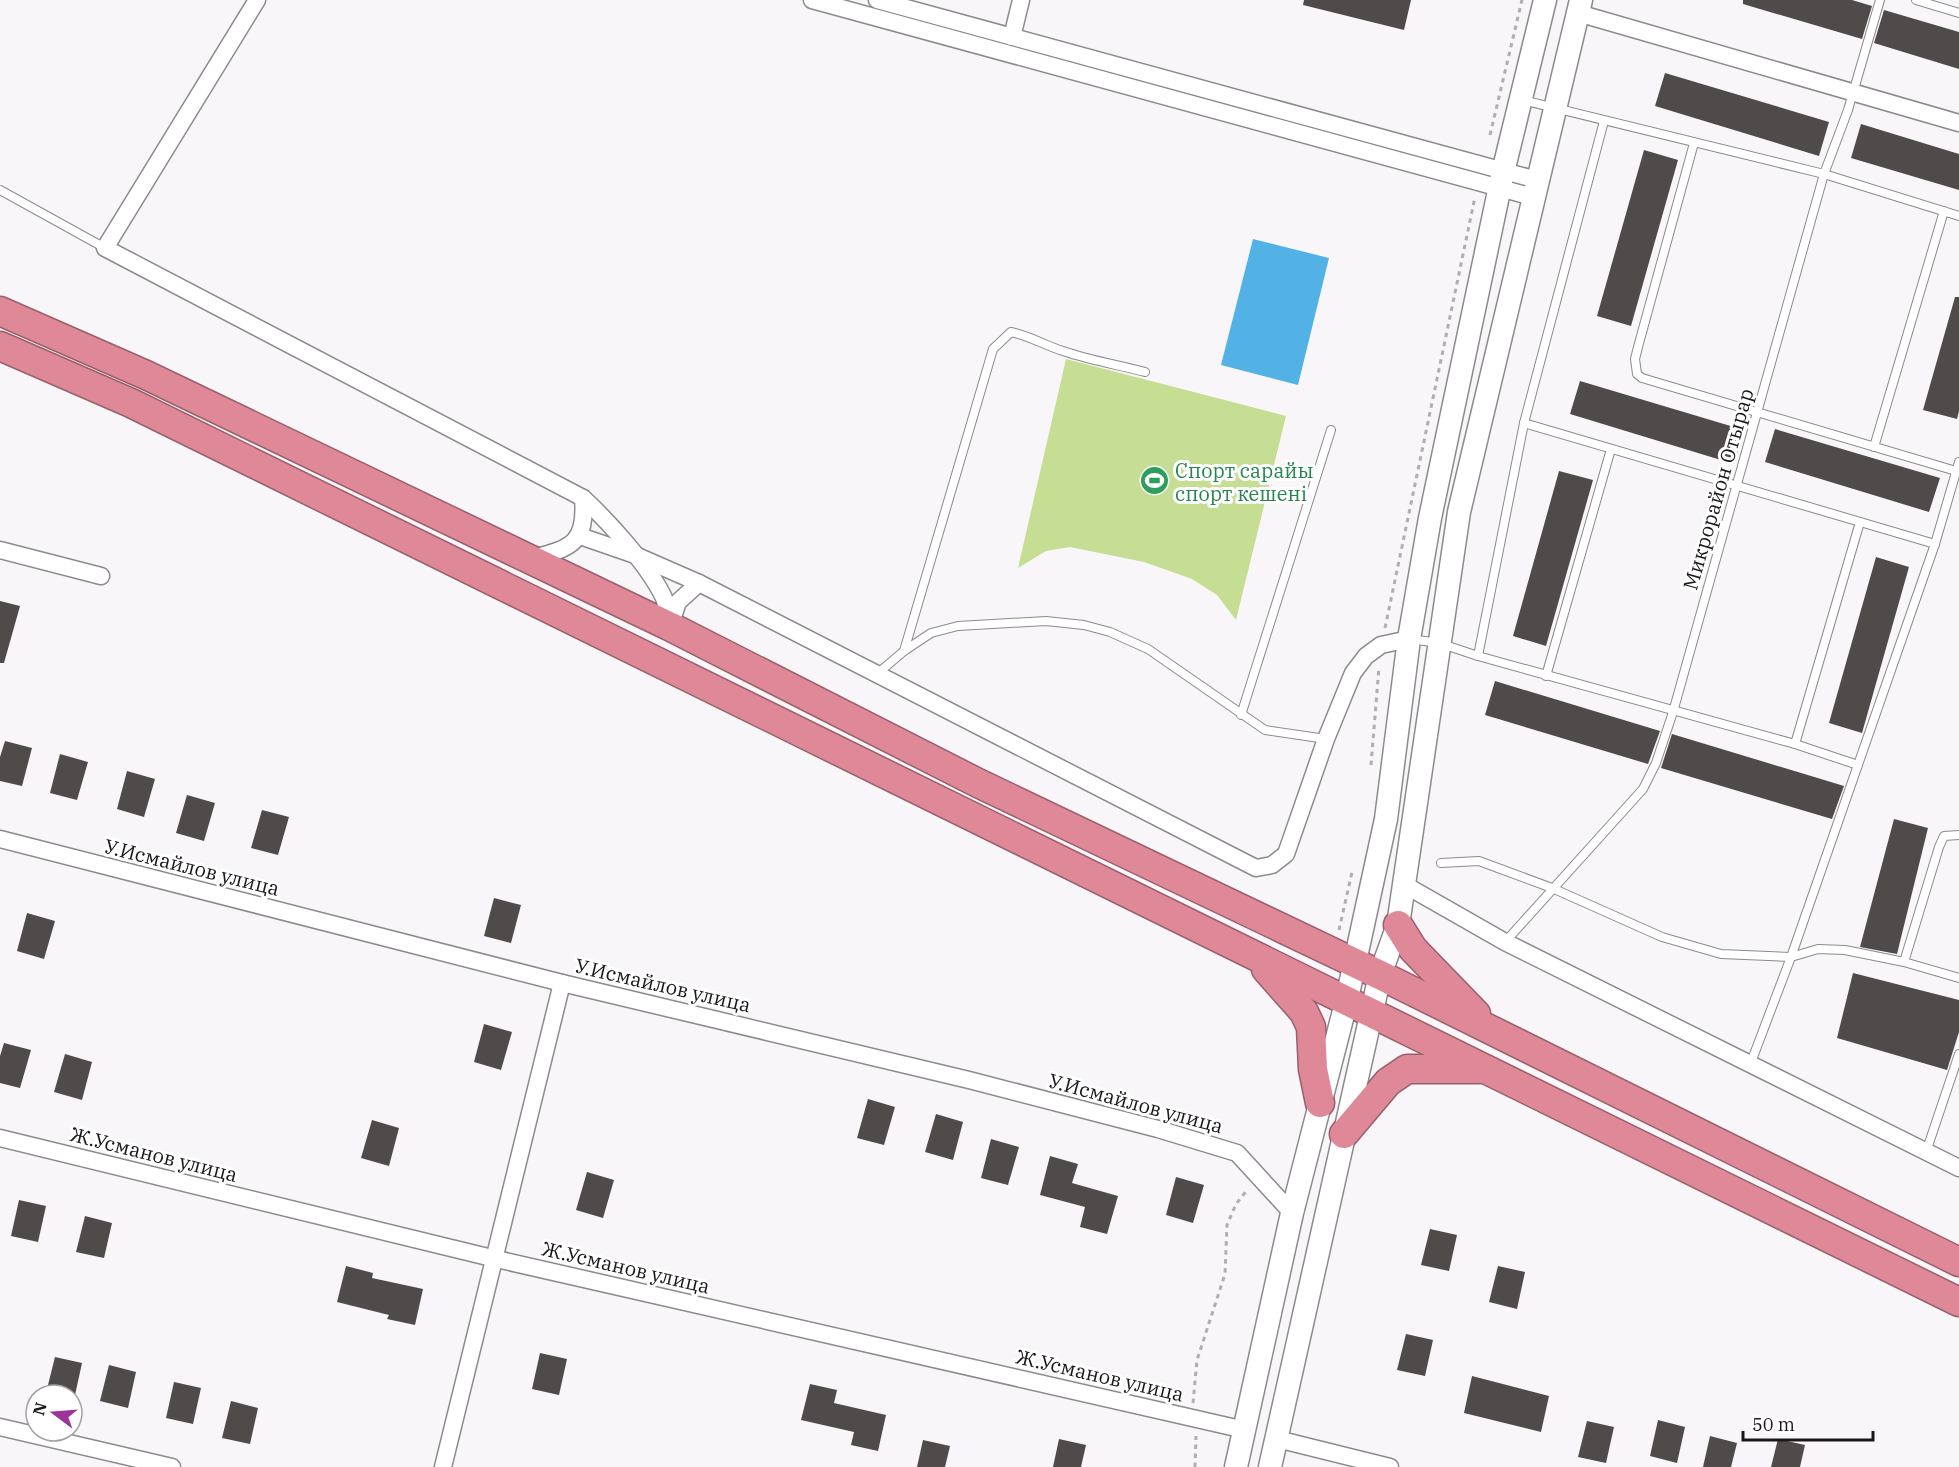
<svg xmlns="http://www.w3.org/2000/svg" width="1959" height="1467" font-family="'IBM Plex Serif',serif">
<rect width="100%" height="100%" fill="#f9f6fa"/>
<path fill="#c5de94" d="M1066,359L1286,416L1236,620L1217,595L1192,579L1144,562L1070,547L1046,551L1018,568Z"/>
<path fill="#52b2e5" d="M1253,239L1329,258L1298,385L1221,365Z"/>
<g fill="#4f4b4a">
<path d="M1304,0H1411L1404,30L1303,5Z"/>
<path d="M1743,0H1852L1872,6L1862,39L1743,4Z"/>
<path d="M1884,10L1959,32V69L1874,43Z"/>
<path d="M1665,73L1829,122L1819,156L1655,106Z"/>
<path d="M1861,124L1959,154V190L1851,158Z"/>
<path d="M1644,150L1678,160L1631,326L1597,316Z"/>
<path d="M1955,297H1959V411L1957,419L1923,410Z"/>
<path d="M1580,381L1744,430L1734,464L1570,414Z"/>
<path d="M1775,429L1940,478L1929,512L1765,462Z"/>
<path d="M1559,471L1593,480L1546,646L1513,636Z"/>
<path d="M1876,557L1909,567L1862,733L1829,723Z"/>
<path d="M0,601L20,606L4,663H0Z"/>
<path d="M1495,681L1660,731L1648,764L1485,715Z"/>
<path d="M1672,734L1844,786L1832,819L1661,768Z"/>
<path d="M5,741L32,748L22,786L0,781V757Z"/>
<path d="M60,754L88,762L77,800L50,793Z"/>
<path d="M127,771L155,779L144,817L117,809Z"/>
<path d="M187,795L215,803L204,841L176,833Z"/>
<path d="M262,810L289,817L278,855L251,848Z"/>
<path d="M1894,819L1928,828L1897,954L1860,947Z"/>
<path d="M494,898L521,905L511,943L484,936Z"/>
<path d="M27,913L55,921L44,959L17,951Z"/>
<path d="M1853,973L1959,1000V1032L1947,1070L1837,1038Z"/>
<path d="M484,1024L512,1032L501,1070L474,1062Z"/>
<path d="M4,1043L31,1050L20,1088L0,1083V1056Z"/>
<path d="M65,1054L92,1062L82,1100L54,1092Z"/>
<path d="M868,1099L895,1107L884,1145L857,1138Z"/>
<path d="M936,1114L963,1122L953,1160L925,1152Z"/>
<path d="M372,1120L399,1128L389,1166L361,1158Z"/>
<path d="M991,1139L1019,1147L1008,1185L981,1178Z"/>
<path d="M1050,1156L1078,1164L1072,1183L1118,1196L1107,1234L1080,1227L1085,1207L1040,1195Z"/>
<path d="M587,1172L614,1180L603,1218L576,1210Z"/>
<path d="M1176,1177L1204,1185L1193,1223L1166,1215Z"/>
<path d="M19,1200L46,1206L38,1242L11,1236Z"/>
<path d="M85,1216L112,1223L104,1258L76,1252Z"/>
<path d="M1430,1229L1457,1235L1449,1271L1421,1265Z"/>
<path d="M346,1266L373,1273L372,1278L423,1289L415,1325L387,1319L389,1315L337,1302Z"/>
<path d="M1498,1266L1525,1272L1517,1309L1489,1302Z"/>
<path d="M1406,1334L1433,1340L1425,1376L1397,1370Z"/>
<path d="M540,1353L567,1359L559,1395L532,1389Z"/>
<path d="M55,1357L82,1363L75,1395L46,1393Z"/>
<path d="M109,1365L136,1372L128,1408L100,1401Z"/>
<path d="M1472,1376L1549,1396L1541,1432L1464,1413Z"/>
<path d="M174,1382L201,1388L193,1424L166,1418Z"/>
<path d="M810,1384L837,1390L834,1403L886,1415L878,1451L851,1445L854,1432L801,1420Z"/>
<path d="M231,1401L258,1408L250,1444L222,1438Z"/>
<path d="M1658,1420L1685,1427L1677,1463L1650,1456Z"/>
<path d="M1587,1421L1614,1427L1606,1463L1578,1457Z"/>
<path d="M1710,1436L1737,1443L1731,1467H1703Z"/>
<path d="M1059,1439L1086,1445L1081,1467H1053Z"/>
<path d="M1778,1439L1805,1445L1800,1467H1771Z"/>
<path d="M923,1440L950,1446L945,1467H917Z"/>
</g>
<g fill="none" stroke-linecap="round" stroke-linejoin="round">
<defs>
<g id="lane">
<path d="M1916,0L1959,13"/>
<path d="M1522,100L1824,174L1959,216"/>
<path d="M1694,143L1638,347L1635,359L1637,374L1642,378L1956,471"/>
<path d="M0,190L105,248"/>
<path d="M1524,423L1935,544"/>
<path d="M1874,447L1944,211"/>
<path d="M1410,639L1439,643L1478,656L1795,744L1858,765"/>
<path d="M904,651L993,349L1011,332C1030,336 1044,345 1063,351C1089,360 1118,365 1145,372"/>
<path d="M1478,656L1524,423L1604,121"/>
<path d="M877,674L904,651L931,633L958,626L1046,621L1084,625L1110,632L1148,649L1265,730L1326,739"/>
<path d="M1546,676L1611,449"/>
<path d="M1241,715L1331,430"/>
<path d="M1795,744L1860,522"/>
<path d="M1441,863L1479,861L1552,888L1662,937L1721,954L1791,957L1818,949L1845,950L1904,962L1959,978"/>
<path d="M1505,942L1643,789L1656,763L1673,712L1824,174L1848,110L1880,0"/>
<path d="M1904,962L1939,847L1944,836L1959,835"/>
<path d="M1750,1065L1791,957L1935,544L1959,462"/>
<path d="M1926,1152L1959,1054"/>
</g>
<g id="street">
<path d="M257,0L105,248L583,498C609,522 649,566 664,598C667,606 668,617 669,626"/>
<path d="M812,0L1533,197"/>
<path d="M877,0L1537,180"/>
<path d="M1578,13L1959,123"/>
<path d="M1012,37L1021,0"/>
<path d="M580,536L635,555L699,583L1256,868L1272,865L1286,854L1326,739L1353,673L1366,656L1381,645L1409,639"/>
<path d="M0,550L101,576"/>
<path d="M530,559C570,548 587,545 583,498"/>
<path d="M670,626L678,602L699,583"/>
<path d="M0,839L562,983L969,1080L1158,1129L1237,1153L1292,1213"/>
<path d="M1405,885L1505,942L1959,1168"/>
<path d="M0,1138L492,1258L1245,1430"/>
<path d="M0,1427L172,1467"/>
<path d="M1277,1439L1390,1467"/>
<path d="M443,1467L562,983"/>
</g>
<g id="secondary">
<path d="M1236,1467L1292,1213L1346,1003L1386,819L1409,639L1430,518L1503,172L1545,0"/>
<path d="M1270,1467L1380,975L1398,925L1459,512L1581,0"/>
</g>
<g id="highway">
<path d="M0,311L146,375L669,626L978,783L1380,975L1959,1262"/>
<path d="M0,346L131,403L1959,1302"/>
<path d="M1398,925L1413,949L1476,1014"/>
<path d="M1266,969L1304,1012L1311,1027L1313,1069L1320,1103"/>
<path d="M1344,1134L1388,1082L1407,1069H1479"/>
</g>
</defs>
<use href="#lane" stroke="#8c8a8d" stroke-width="10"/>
<use href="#street" stroke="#8c8a8d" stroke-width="19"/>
<use href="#secondary" stroke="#8c8a8d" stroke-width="25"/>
<use href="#highway" stroke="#99606c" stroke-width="31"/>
<g stroke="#b0aeb1" stroke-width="3" stroke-dasharray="4.5 4.5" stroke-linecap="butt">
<path d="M1490,135L1522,0"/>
<path d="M1385,628L1475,197"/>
<path d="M1371,765L1379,667"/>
<path d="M1339,930L1352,872"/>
<path d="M1193,1403L1197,1360L1225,1274L1227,1225L1236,1204L1248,1189"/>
<path d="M1195,1467L1196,1436"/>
</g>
<use href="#lane" stroke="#fff" stroke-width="8"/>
<use href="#street" stroke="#fff" stroke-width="16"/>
<use href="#secondary" stroke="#fff" stroke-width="22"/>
<use href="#highway" stroke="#de8898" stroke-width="28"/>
</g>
<defs>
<symbol id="stadium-disc" viewBox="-11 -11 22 22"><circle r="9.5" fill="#2e9e5b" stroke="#fff"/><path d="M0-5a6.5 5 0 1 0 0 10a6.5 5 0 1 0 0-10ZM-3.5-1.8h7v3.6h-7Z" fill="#fff"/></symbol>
</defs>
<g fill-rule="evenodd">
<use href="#stadium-disc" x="1138" y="464" width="33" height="33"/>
</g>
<g text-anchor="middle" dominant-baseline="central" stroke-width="6" stroke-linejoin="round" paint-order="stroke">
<g font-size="20" fill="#27864d" stroke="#fff" text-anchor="start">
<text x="1175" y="470">Спорт сарайы<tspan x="1175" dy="23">спорт кешені</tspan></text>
</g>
<g font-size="20" fill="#181719" stroke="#fff">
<text transform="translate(1718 489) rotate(-74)">Микрорайон Отырар</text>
<text transform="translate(192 867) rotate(14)">У.Исмайлов улица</text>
<text transform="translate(663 985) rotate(13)">У.Исмайлов улица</text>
<text transform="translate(1136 1103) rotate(15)">У.Исмайлов улица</text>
<text transform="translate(154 1154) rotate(14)">Ж.Усманов улица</text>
<text transform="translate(626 1267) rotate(13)">Ж.Усманов улица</text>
<text transform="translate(1100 1375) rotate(13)">Ж.Усманов улица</text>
</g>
</g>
<g transform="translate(54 1413) rotate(286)"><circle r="28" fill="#ffffff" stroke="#a3a2a3" stroke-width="1.5"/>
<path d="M0-4.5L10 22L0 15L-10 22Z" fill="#9b359a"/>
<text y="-9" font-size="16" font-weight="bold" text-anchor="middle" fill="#181719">N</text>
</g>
<path d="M1743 1431v9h130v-9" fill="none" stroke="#181719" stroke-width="3"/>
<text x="1752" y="1431" font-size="18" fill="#181719" stroke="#ffffff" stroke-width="4.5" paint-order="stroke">50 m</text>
</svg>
